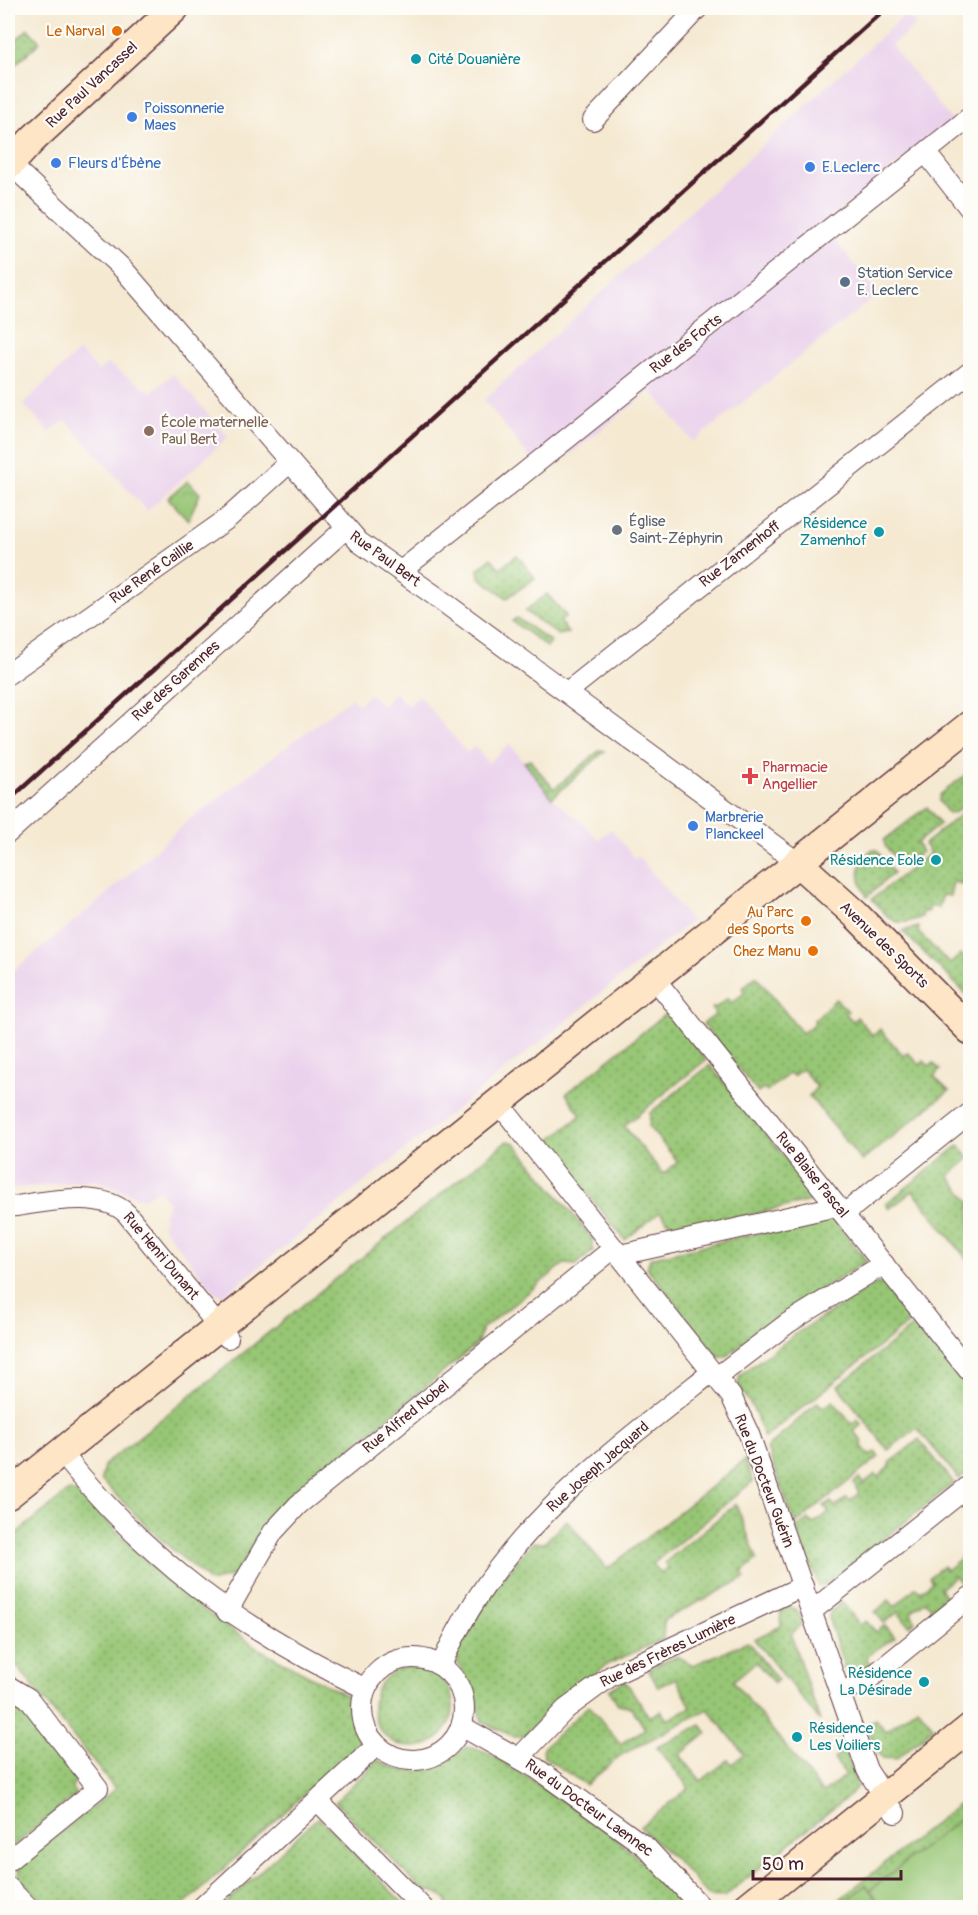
<svg xmlns="http://www.w3.org/2000/svg" width="978" height="1915" font-family="Pangolin,sans-serif">
<defs>
<pattern id="grass-dots" width="8" height="8" patternUnits="userSpaceOnUse" patternTransform="scale(1.5)"><rect width="8" height="8" fill="#97c675"/><path d="M2 2h.1M6 6h.1" fill="none" stroke="#7da060" stroke-width="1.8" stroke-linecap="round"/></pattern>
<pattern id="park-crowns" width="20" height="18" patternUnits="userSpaceOnUse" patternTransform="scale(1.5)"><rect width="20" height="18" fill="#97c675"/><path d="M2 6a3 3 0 1 1 6 0M12 15a3 3 0 1 1 6 0" fill="none" stroke="#7da060"/></pattern>
</defs>
<rect width="100%" height="100%" fill="#fdfcf7"/>
<filter id="ink" filterUnits="userSpaceOnUse"><feTurbulence type="fractalNoise" baseFrequency=".0167" numOctaves="2"/><feDisplacementMap in="SourceGraphic" scale="12" xChannelSelector="R" yChannelSelector="G"/><feConvolveMatrix kernelMatrix="1 2 1 2 8 2 1 2 1" color-interpolation-filters="sRGB"/></filter>
<filter id="wash" filterUnits="userSpaceOnUse"><feTurbulence type="fractalNoise" baseFrequency=".008" numOctaves="4" result="noise"/><feDisplacementMap in="SourceGraphic" scale="24" xChannelSelector="R" yChannelSelector="G"/><feGaussianBlur stdDeviation="1.35" result="paint"/><feColorMatrix in="noise" values="0 0 0 0 0 0 0 0 0 0 0 0 0 0 0 0 0 1.4 0 .05"/><feComposite in="paint" operator="in"/></filter>
<g filter="url(#wash)">
<rect width="100%" height="100%" fill="#f5e9d2"/>
<g fill="#ead1ec">
<path d="M906,14L916,25L891,45L952,121L822,224L878,294L693,442L651,390L544,475L484,400Z"/>
<path d="M79,351L98,371L107,364L152,392L173,374L228,437L147,511L66,420L50,432L23,404Z"/>
<path d="M395,693L408,706L419,696L467,753L475,746L488,763L510,744L552,798L584,824L598,840L611,829L635,859L639,857L691,921L224,1295L215,1293L163,1227V1216L169,1203L158,1189L143,1199L95,1180L8,1189V975L99,901L188,821L351,698L358,705L370,694L383,706Z"/>
</g>
<g fill="url(#grass-dots)" stroke="#707250" stroke-width="1.5">
<path d="M28,29L40,42L8,71V47Z"/>
<path d="M517,555L535,578L507,598L479,577L478,569L491,558L500,568Z"/>
<path d="M547,594L566,616L560,622L568,633L558,635L525,611Z"/>
<path d="M517,618L551,642L547,647L512,621Z"/>
<path d="M600,750L605,751L552,798L524,762L530,760L554,789Z"/>
<path d="M970,771V800L954,813H948L939,801L940,795Z"/>
<path d="M927,807L940,824L917,843L922,852L902,866L885,846L884,840Z"/>
<path d="M970,807V864L967,863L962,884L953,882L950,896L942,895L939,908L929,906L928,912L924,911L922,917C893,929 891,920 872,899L930,853L924,844Z"/>
<path d="M871,850H877L893,873L867,897C857,879 855,865 871,850Z"/>
<path d="M919,927L918,932L950,964L961,954L970,966V998L902,931Z"/>
<path d="M756,976L802,1033L815,1023L814,1020L836,999L848,1011L846,1014L853,1021L857,1017L873,1036L880,1029L904,1056L908,1053L920,1065L924,1061L929,1066L933,1063L940,1070L934,1077L949,1091L862,1161L809,1096L817,1087L802,1069L793,1076L790,1073L767,1091L764,1088L758,1093L703,1024L715,1015L712,1007L714,1009L728,998L732,1003L745,992L742,988Z"/>
<path d="M668,1012L706,1060L624,1126L663,1174L678,1162L649,1127L650,1113L710,1065L813,1192L810,1201L677,1232L660,1212L625,1240L547,1143L581,1115L566,1094Z"/>
<path d="M507,1141L515,1143L592,1238L593,1251L576,1265L564,1264L481,1330L478,1343L286,1502L255,1540L236,1575L210,1582L157,1536L101,1480L104,1465Z"/>
<path d="M959,1145L970,1158L949,1176L970,1202V1263L913,1191L889,1209L886,1204Z"/>
<path d="M826,1217L834,1219L867,1261L789,1309L725,1357H718L647,1268L650,1258Z"/>
<path d="M877,1283L886,1285L914,1319L764,1438L754,1410L738,1384L740,1375L797,1333Z"/>
<path d="M917,1323L970,1389V1470L959,1479L917,1428L888,1450L838,1386Z"/>
<path d="M833,1401L852,1424L857,1419L862,1425L854,1431L863,1443L861,1445L870,1456L875,1452L879,1457L795,1524L767,1448L818,1402L823,1408Z"/>
<path d="M919,1439L954,1483L826,1585L819,1586L796,1529L808,1519L813,1524L829,1512L824,1506L831,1502L835,1507L847,1498L850,1501L859,1494L854,1483L859,1478L864,1484L875,1474L878,1477L891,1465L890,1463Z"/>
<path d="M745,1460L753,1481L653,1564L661,1573L668,1567L664,1563L736,1504L757,1559L742,1572L745,1578L664,1620L663,1639L606,1665L559,1702L524,1736L515,1737L482,1722L474,1692L455,1658C475,1615 501,1577 533,1542L544,1543L567,1520L607,1569Z"/>
<path d="M69,1491L81,1494L139,1554L206,1612L261,1650L353,1699V1718L360,1743L182,1907H49L19,1878L20,1865L115,1789L12,1660L8,1659V1540Z"/>
<path d="M965,1555L970,1562L967,1568L970,1577L962,1584L955,1576L940,1589L946,1597L931,1608L925,1601L911,1612L915,1622L909,1626L898,1612L884,1623L875,1612L889,1600L895,1607L916,1587L920,1591L932,1582L929,1577L943,1566L946,1570Z"/>
<path d="M842,1602L860,1625L866,1621L876,1632L885,1625L895,1637L868,1655L866,1659L872,1666L857,1675L845,1669L829,1620L830,1612Z"/>
<path d="M790,1607L797,1611L803,1622L791,1635L820,1721L754,1639L781,1626V1608Z"/>
<path d="M748,1642L778,1680L774,1683L756,1662L733,1681L823,1793L846,1775L834,1759L846,1748L857,1786L851,1794L724,1897L708,1896L681,1865L640,1827L689,1788L657,1747L701,1725L707,1733L680,1755L701,1781L728,1760L732,1764L744,1754L708,1709L621,1755L586,1785L544,1757L543,1748L589,1705L620,1744L645,1729L632,1708L618,1704L609,1690L625,1680L649,1717L661,1711L667,1720L691,1707L676,1678L658,1687L648,1669L677,1656L693,1665Z"/>
<circle cx="413" cy="1707" r="40"/>
<path d="M8,1693L13,1696L79,1774L72,1788L76,1795L8,1850Z"/>
<path d="M917,1707L934,1728L896,1759L882,1758L876,1751L867,1725L875,1719L886,1731Z"/>
<path d="M468,1747C487,1750 509,1766 525,1776C583,1813 643,1853 685,1907H449C445,1896 436,1889 424,1892L335,1802L378,1760C401,1774 426,1775 448,1760C455,1755 460,1749 468,1747Z"/>
<path d="M970,1795V1811L870,1890L866,1885L838,1907L829,1908Z"/>
<path d="M318,1817L407,1907H222Z"/>
</g>
<g fill="url(#park-crowns)" stroke="#707250" stroke-width="1.5">
<path d="M188,481L200,494L188,520L168,498Z"/>
<path d="M866,1885L882,1907L838,1908Z"/>
</g>
<path fill="#97c675" stroke="#707250" stroke-width="1.5" d="M970,1811V1907H882L870,1890Z"/>
</g>
<g filter="url(#ink)">
<g fill="none" stroke-linecap="round" stroke-linejoin="round">
<defs>
<g id="street">
<path d="M593,120L698,8"/>
<path d="M926,153L970,209"/>
<path d="M8,167L10,164L124,270L359,542L434,595L797,862"/>
<path d="M401,571L970,117"/>
<path d="M8,674L227,519L290,462"/>
<path d="M567,692L970,372"/>
<path d="M8,833L345,529"/>
<path d="M654,978L970,1372"/>
<path d="M498,1102L731,1396L749,1434L867,1770L895,1813"/>
<path d="M8,1207C42,1203 101,1188 127,1214L228,1338"/>
<path d="M844,1214L970,1113"/>
<path d="M620,1255L837,1206"/>
<path d="M717,1377L788,1323L884,1264"/>
<path d="M61,1452C150,1564 239,1627 366,1689"/>
<path d="M812,1611L970,1485"/>
<path d="M227,1612L273,1532L298,1505L614,1248"/>
<circle cx="413" cy="1709" r="51"/>
<path d="M441,1666C495,1537 605,1456 712,1372"/>
<path d="M8,1686L28,1698L98,1788L8,1861"/>
<path d="M840,1693L869,1679L970,1597"/>
<path d="M461,1726L536,1768L646,1847L702,1908"/>
<path d="M519,1758L566,1709L611,1676L803,1586"/>
<path d="M318,1801L423,1908"/>
<path d="M8,1887L28,1908"/>
<path d="M201,1908L377,1745"/>
</g>
<g id="secondary">
<path d="M8,162L10,164L33,139L175,8"/>
<path d="M797,862L856,915L970,1030"/>
<path d="M8,1495L970,725"/>
<path d="M746,1908L970,1728"/>
</g>
</defs>
<use href="#street" stroke="#643d44" stroke-width="22"/>
<use href="#secondary" stroke="#643d44" stroke-width="31"/>
<use href="#street" stroke="#fff" stroke-width="20"/>
<use href="#secondary" stroke="#fde5c5" stroke-width="28"/>
<path stroke="#4a1f2b" stroke-width="4.5" d="M8,801L886,8"/>
</g>
</g>
<g fill="#e8710a" stroke="#fdfcf7" stroke-width="2">
<circle cx="117" cy="31" r="6"/>
<circle cx="806" cy="921" r="6"/>
<circle cx="813" cy="951" r="6"/>
</g>
<g fill="#0f9aa8" stroke="#fdfcf7" stroke-width="2">
<circle cx="416" cy="59" r="6"/>
<circle cx="879" cy="532" r="6"/>
<circle cx="936" cy="860" r="6"/>
<circle cx="924" cy="1682" r="6"/>
<circle cx="797" cy="1737" r="6"/>
</g>
<g fill="#3f7fe0" stroke="#fdfcf7" stroke-width="2">
<circle cx="132" cy="117" r="6"/>
<circle cx="56" cy="163" r="6"/>
<circle cx="810" cy="167" r="6"/>
<circle cx="693" cy="826" r="6"/>
</g>
<circle fill="#5c6f8a" stroke="#fdfcf7" stroke-width="2" cx="845" cy="282" r="6"/>
<circle fill="#8d6e63" stroke="#fdfcf7" stroke-width="2" cx="149" cy="431" r="6"/>
<circle fill="#6b7280" stroke="#fdfcf7" stroke-width="2" cx="617" cy="530" r="6"/>
<path fill="#e0444e" stroke="#fdfcf7" stroke-width="2" d="M747 767h6v6h6v6h-6v6h-6v-6h-6v-6h6z"/>
<g text-anchor="middle" dominant-baseline="central" stroke-width="4.5" stroke-linejoin="round" paint-order="stroke">
<g font-size="15" fill="#c56008" stroke="#fdfcf7" text-anchor="end">
<text x="105" y="31">Le Narval</text>
<text x="794" y="912">Au Parc<tspan x="794" dy="17">des Sports</tspan></text>
<text x="801" y="951">Chez Manu</text>
</g>
<g font-size="15" fill="#0d838f" stroke="#fdfcf7" text-anchor="end">
<text x="428" y="59" text-anchor="start">Cité Douanière</text>
<text x="867" y="523">Résidence<tspan x="867" dy="17">Zamenhof</tspan></text>
<text x="924" y="860">Résidence Eole</text>
<text x="912" y="1673">Résidence<tspan x="912" dy="17">La Désirade</tspan></text>
<text x="809" y="1728" text-anchor="start">Résidence<tspan x="809" dy="17">Les Voiliers</tspan></text>
</g>
<g font-size="15" fill="#4a1f2b" stroke="#fdfcf7">
<text transform="translate(92 85) rotate(-43)">Rue Paul Vancassel</text>
<text transform="translate(686 344) rotate(-38)">Rue des Forts</text>
<text transform="translate(740 554) rotate(-38)">Rue Zamenhoff</text>
<text transform="translate(385 559) rotate(36)">Rue Paul Bert</text>
<text transform="translate(152 572) rotate(-35)">Rue René Caillie</text>
<text transform="translate(176 681) rotate(-42)">Rue des Garennes</text>
<text transform="translate(884 945) rotate(44)">Avenue des Sports</text>
<text transform="translate(812 1175) rotate(51)">Rue Blaise Pascal</text>
<text transform="translate(161 1256) rotate(50)">Rue Henri Dunant</text>
<text transform="translate(406 1417) rotate(-39)">Rue Alfred Nobel</text>
<text transform="translate(598 1467) rotate(-41)">Rue Joseph Jacquard</text>
<text transform="translate(764 1481) rotate(69)">Rue du Docteur Guérin</text>
<text transform="translate(668 1651) rotate(-26)">Rue des Frères Lumière</text>
<text transform="translate(589 1808) rotate(36)">Rue du Docteur Laennec</text>
</g>
<g font-size="15" fill="#366cbe" stroke="#fdfcf7" text-anchor="start">
<text x="144" y="108">Poissonnerie<tspan x="144" dy="17">Maes</tspan></text>
<text x="68" y="163">Fleurs d'Ébène</text>
<text x="822" y="167">E.Leclerc</text>
<text x="705" y="817">Marbrerie<tspan x="705" dy="17">Planckeel</tspan></text>
</g>
<g font-size="15" fill="#4e5e75" stroke="#fdfcf7" text-anchor="start">
<text x="857" y="273">Station Service<tspan x="857" dy="17">E. Leclerc</tspan></text>
</g>
<g font-size="15" fill="#785e54" stroke="#fdfcf7" text-anchor="start">
<text x="161" y="422">École maternelle<tspan x="161" dy="17">Paul Bert</tspan></text>
</g>
<g font-size="15" fill="#5b616d" stroke="#fdfcf7" text-anchor="start">
<text x="629" y="521">Église<tspan x="629" dy="17">Saint-Zéphyrin</tspan></text>
</g>
<g font-size="15" fill="#be3a42" stroke="#fdfcf7" text-anchor="start">
<text x="762" y="767">Pharmacie<tspan x="762" dy="17">Angellier</tspan></text>
</g>
</g>
<rect width="978" height="1915" fill="none" stroke="#fdfcf7" stroke-width="30"/>
<path d="M753 1870v9h148v-9" fill="none" stroke="#4a1f2b" stroke-width="3"/>
<text x="762" y="1870" font-size="18" fill="#4a1f2b" stroke="#fdfcf7" stroke-width="4.5" paint-order="stroke">50 m</text>
</svg>
